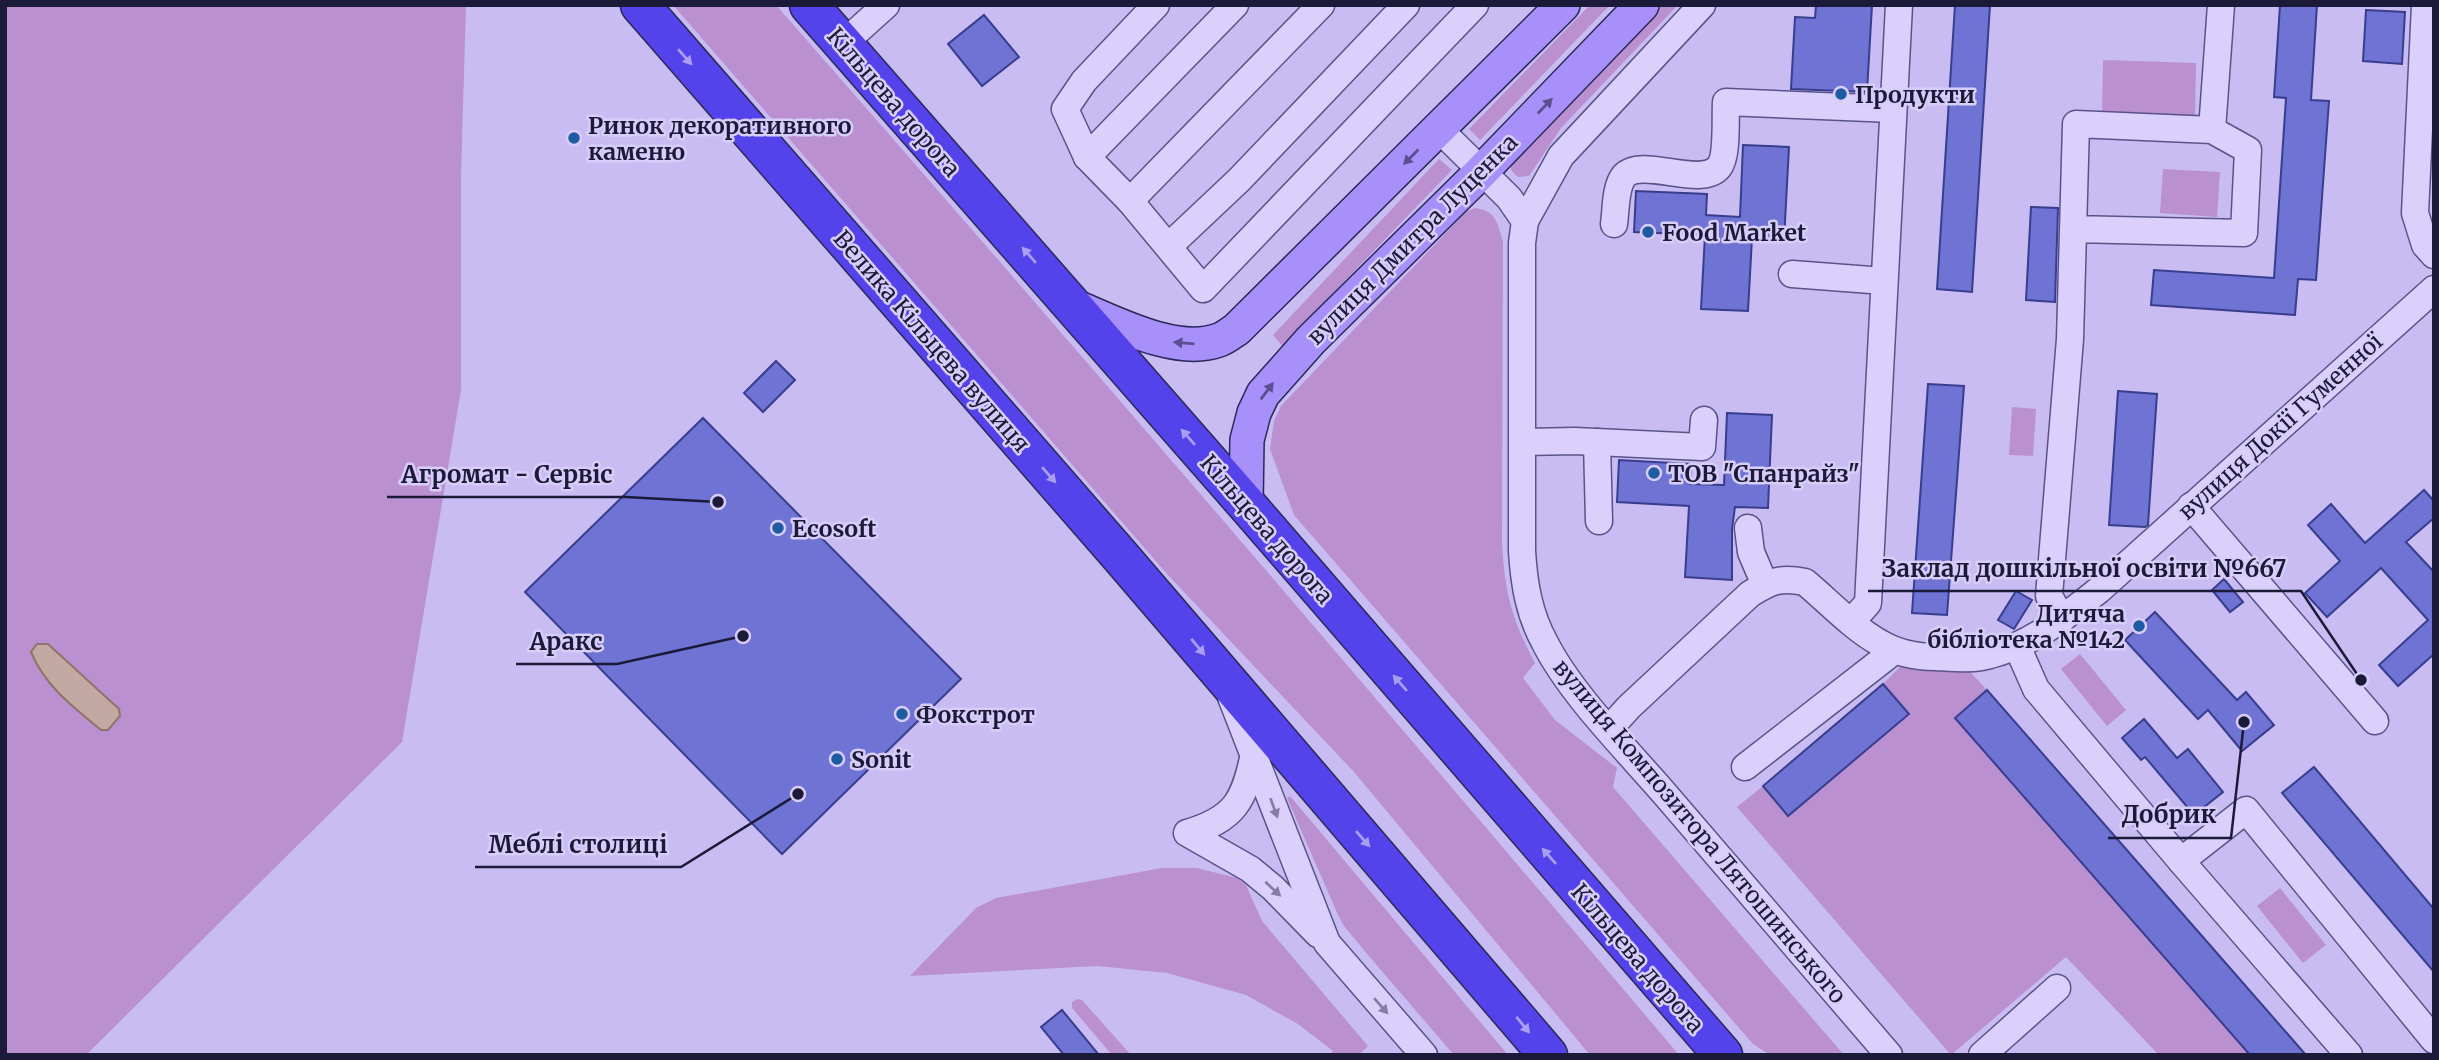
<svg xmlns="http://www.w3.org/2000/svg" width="2439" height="1060" font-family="Merriweather,serif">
<rect width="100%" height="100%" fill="#c9bcf2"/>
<g fill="#ba90d1">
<path d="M5,5H466L461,176V390L402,742L86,1055H5Z"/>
<path d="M673,5H776C1080,352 1381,703 1679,1055H1590L1354,772L1168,575Z"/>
<path d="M1590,5H1610L1480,140L1469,129Z"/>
<path d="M1661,5H1678L1561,128L1529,176L1518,177L1512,171L1509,163Z"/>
<path d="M2103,60L2196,63L2195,116L2102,113Z"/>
<path d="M1439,159L1452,170L1282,346L1273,335Z"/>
<path d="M2163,169L2220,172L2217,217L2160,213Z"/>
<path d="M1475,208C1497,211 1497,223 1503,241L1502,542C1505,594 1511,617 1535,663L1523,678L1555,720L1617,768L1613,787L1844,1055H1770L1753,1044L1294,515L1270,449L1274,421L1281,406L1466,212Z"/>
<path d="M2012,407L2036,409L2033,456L2009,455Z"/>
<path d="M2080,654L2126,710L2107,726L2061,669Z"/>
<path d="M1906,661L1963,664L1987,690L1955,718L2250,1055H2156L2157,1053L2066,957L1951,1055L1737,807L1763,786L1788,816L1908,714L1883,684Z"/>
<path d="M1290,796L1508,1055H1454L1368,955L1344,926L1338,915L1287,798Z"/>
<path d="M1162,868H1197L1237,878L1246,885L1262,921L1368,1046L1359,1055H1330L1333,1051L1298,1024L1246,995L1167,973L1097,966L910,976L976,908L996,898Z"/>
<path d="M2280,888L2326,945L2303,963L2257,906Z"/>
<path d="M1077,999L1082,1000L1131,1055H1112L1072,1008V1002Z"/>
</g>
<path fill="#c2a9a1" stroke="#917367" stroke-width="2" d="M37,644H48L119,709L120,716L108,730H101C73,707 45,686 31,652Z"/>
<g fill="#6e73d4" stroke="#383d8d" stroke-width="2">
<path d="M1816,5H1872L1867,92L1791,89L1795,17L1815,18Z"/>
<path d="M1955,5H1990L1972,292L1937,289Z"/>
<path d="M2280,5H2317L2311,100L2329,101L2316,280L2298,279L2295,315L2151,305L2154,270L2274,278L2286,98L2274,97Z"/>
<path d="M2366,10L2405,12L2402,64L2363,61Z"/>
<path d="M984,15L1019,57L982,86L948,44Z"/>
<path d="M1743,145L1789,147L1784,240L1752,238L1748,311L1701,309L1705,235L1634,232L1636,191L1707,194L1706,215L1740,217Z"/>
<path d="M2031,207L2058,208L2055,302L2026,300Z"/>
<path d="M776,361L795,380L763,412L744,393Z"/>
<path d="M1928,384L1964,386L1947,615L1912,613Z"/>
<path d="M2118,391L2157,394L2148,525L2145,527L2109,525Z"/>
<path d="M1727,413L1772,415L1768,508L1735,507L1732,529V580L1685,577L1689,506L1617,502L1619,460L1691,464L1690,484L1724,485Z"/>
<path d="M703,418L961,679L782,854L525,592Z"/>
<path d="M2424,490L2434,501V518L2406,542L2434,572V654L2398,686L2379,665L2428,620L2381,568L2327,617L2305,593L2340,561L2308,525L2331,504L2365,543Z"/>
<path d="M2224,579L2243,602L2230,612L2212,590Z"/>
<path d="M2016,591L2032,600L2014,629L1998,620Z"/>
<path d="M2155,612L2237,700L2246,692L2274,725L2242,751L2208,710L2198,719L2125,640Z"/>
<path d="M1883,684L1909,714L1788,816L1763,786Z"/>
<path d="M1987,690L2188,920L2306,1055H2250L1955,718Z"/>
<path d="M2144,719L2177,758L2188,749L2223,792L2194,815L2145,757L2141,760L2122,738Z"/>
<path d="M2314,767L2434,909V972L2282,793Z"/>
<path d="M1062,1010L1099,1055H1064L1041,1027Z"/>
</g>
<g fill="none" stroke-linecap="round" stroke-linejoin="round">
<defs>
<g id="minor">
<path d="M1156,5L1084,81L1065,109L1087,157L1130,201L1203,289L1475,5"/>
<path d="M2425,5L2415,213L2425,245L2434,255"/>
<path d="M844,43L886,5"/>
<path d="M1439,129L1509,198L1525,221L1522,243V551C1524,584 1529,614 1545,643C1571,694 1625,748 1664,793C1739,880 1814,967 1889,1055"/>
<path d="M2212,130L2221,5"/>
<path d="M1087,157L1235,5"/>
<path d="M1130,201L1321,5"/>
<path d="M1525,221L1561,156L1702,5"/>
<path d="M1614,224C1616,211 1615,187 1624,176C1642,156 1701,189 1719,167C1728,156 1725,116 1726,102L1893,109"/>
<path d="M1169,246L1239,180L1406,5"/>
<path d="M1792,274L1884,281"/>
<path d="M1524,442L1575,441L1702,447L1704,420"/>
<path d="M1597,442L1599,521"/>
<path d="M2191,506L2375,721"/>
<path d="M1748,528L1751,552L1765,585"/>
<path d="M2062,619L2049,596L2070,339L2076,124L2212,130L2248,150L2244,233L2073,229"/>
<path d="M1852,621L1868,603L1899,5"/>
<path d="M2017,646L2036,689L2181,861L2349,1055"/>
<path d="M1231,697L1327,943L1424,1055"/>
<path d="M1609,729L1629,707L1750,594C1771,581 1780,577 1805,582C1829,602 1853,628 1880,643C1897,653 1917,657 1936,657C1954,658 1973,660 1990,655C2031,645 2066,616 2099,590L2434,289"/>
<path d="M1254,754C1244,801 1235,819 1187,833L1250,869L1273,888L1318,934"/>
<path d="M1745,767L1894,651"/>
<path d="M2181,861L2246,810L2434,1040"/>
<path d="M1982,1055L2057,988"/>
</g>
<g id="major">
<path d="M1074,306C1114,322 1176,356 1219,340C1225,338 1231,333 1237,329L1563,5"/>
<path d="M1246,504L1247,440L1254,413L1263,394L1311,340L1481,172L1642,5"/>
</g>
<g id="highway">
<path d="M640,5L1121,557L1548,1055"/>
<path d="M809,5L1246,504L1723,1055"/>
</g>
</defs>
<use href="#minor" stroke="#58548b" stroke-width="29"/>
<use href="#major" stroke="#292958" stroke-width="36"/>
<use href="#highway" stroke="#292958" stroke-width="41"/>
<use href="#minor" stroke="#dbd0fc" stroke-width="26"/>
<use href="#major" stroke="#a890fa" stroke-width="33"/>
<use href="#highway" stroke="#5443eb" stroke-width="38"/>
</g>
<defs><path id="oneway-solid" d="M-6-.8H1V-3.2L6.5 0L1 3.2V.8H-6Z" transform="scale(1.75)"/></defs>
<g fill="#aa9df4">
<use href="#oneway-solid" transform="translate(685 57) rotate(49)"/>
<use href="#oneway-solid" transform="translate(1029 255) rotate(-131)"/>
<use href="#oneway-solid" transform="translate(1188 437) rotate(-131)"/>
<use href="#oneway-solid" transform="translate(1049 475) rotate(49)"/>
<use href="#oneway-solid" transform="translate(1198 647) rotate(50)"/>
<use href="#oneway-solid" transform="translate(1400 683) rotate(-131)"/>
<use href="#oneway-solid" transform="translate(1363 839) rotate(49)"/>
<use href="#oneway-solid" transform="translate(1549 856) rotate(-131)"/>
<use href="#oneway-solid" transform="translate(1523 1025) rotate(51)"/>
</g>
<g fill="#5a4f90">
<use href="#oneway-solid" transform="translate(1545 106) rotate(-46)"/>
<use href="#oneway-solid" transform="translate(1411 157) rotate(135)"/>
<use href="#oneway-solid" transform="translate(1184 343) rotate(-175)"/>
<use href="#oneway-solid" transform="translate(1267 391) rotate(-53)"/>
</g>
<g fill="#857ea4">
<use href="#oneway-solid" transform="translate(1274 808) rotate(70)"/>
<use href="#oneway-solid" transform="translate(1273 889) rotate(43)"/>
<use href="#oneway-solid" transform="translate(1381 1006) rotate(49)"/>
</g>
<g fill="#1e5ba0" stroke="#d8cdf9" stroke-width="2.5">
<circle cx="1841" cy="94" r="7"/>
<circle cx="574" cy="138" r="7"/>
<circle cx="1648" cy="232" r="7"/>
<circle cx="1654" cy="473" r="7"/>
<circle cx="778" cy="528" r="7"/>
<circle cx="2139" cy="626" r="7"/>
<circle cx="902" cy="714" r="7"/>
<circle cx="837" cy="759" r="7"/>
</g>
<g text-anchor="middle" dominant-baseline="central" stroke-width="5" stroke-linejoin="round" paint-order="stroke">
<g font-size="23" font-weight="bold" fill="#1b1a39" stroke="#d8cdf9" text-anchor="start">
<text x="1855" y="94">Продукти</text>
<text x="588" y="125">Ринок декоративного<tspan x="588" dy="26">каменю</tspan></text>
<text x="1662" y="232">Food Market</text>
<text x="1668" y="473">ТОВ "Спанрайз"</text>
<text x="792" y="528">Ecosoft</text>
<text x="2125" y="613" text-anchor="end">Дитяча<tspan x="2125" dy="26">бібліотека №142</tspan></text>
<text x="916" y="714">Фокстрот</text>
<text x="851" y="759">Sonit</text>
</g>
<g font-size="23" fill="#1b1a39" stroke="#d8cdf9">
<text transform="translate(894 102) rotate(49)">Кільцева дорога</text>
<text transform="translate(1412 239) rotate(-45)">вулиця Дмитра Луценка</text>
<text transform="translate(932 341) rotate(49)">Велика Кільцева вулиця</text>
<text transform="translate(2280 426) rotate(-42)">вулиця Докії Гуменної</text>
<text transform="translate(1267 529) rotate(49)">Кільцева дорога</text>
<text transform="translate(1700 831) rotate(50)">вулиця Композитора Лятошинського</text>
<text transform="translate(1638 958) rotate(49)">Кільцева дорога</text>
</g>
</g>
<path fill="none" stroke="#1b1a39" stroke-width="2.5" d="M718 502L626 497H387M2361 680L2301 591H1868M743 636L617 664H516M2244 722L2231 838H2108M798 794L681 867H475"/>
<g fill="#1b1a39" stroke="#d8cdf9" stroke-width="2.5">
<circle cx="718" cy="502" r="7"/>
<circle cx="2361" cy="680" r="7"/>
<circle cx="743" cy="636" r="7"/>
<circle cx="2244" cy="722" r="7"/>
<circle cx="798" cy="794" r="7"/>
</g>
<g font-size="24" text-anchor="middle" font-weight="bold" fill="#1b1a39" stroke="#d8cdf9" stroke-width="5" stroke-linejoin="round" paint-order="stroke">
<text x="507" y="483">Агромат - Сервіс</text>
<text x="2084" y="577">Заклад дошкільної освіти №667</text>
<text x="566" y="650">Аракс</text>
<text x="2169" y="823">Добрик</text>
<text x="578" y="853">Меблі столиці</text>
</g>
<rect width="2439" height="1060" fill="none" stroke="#1b1a39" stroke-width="14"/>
</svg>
